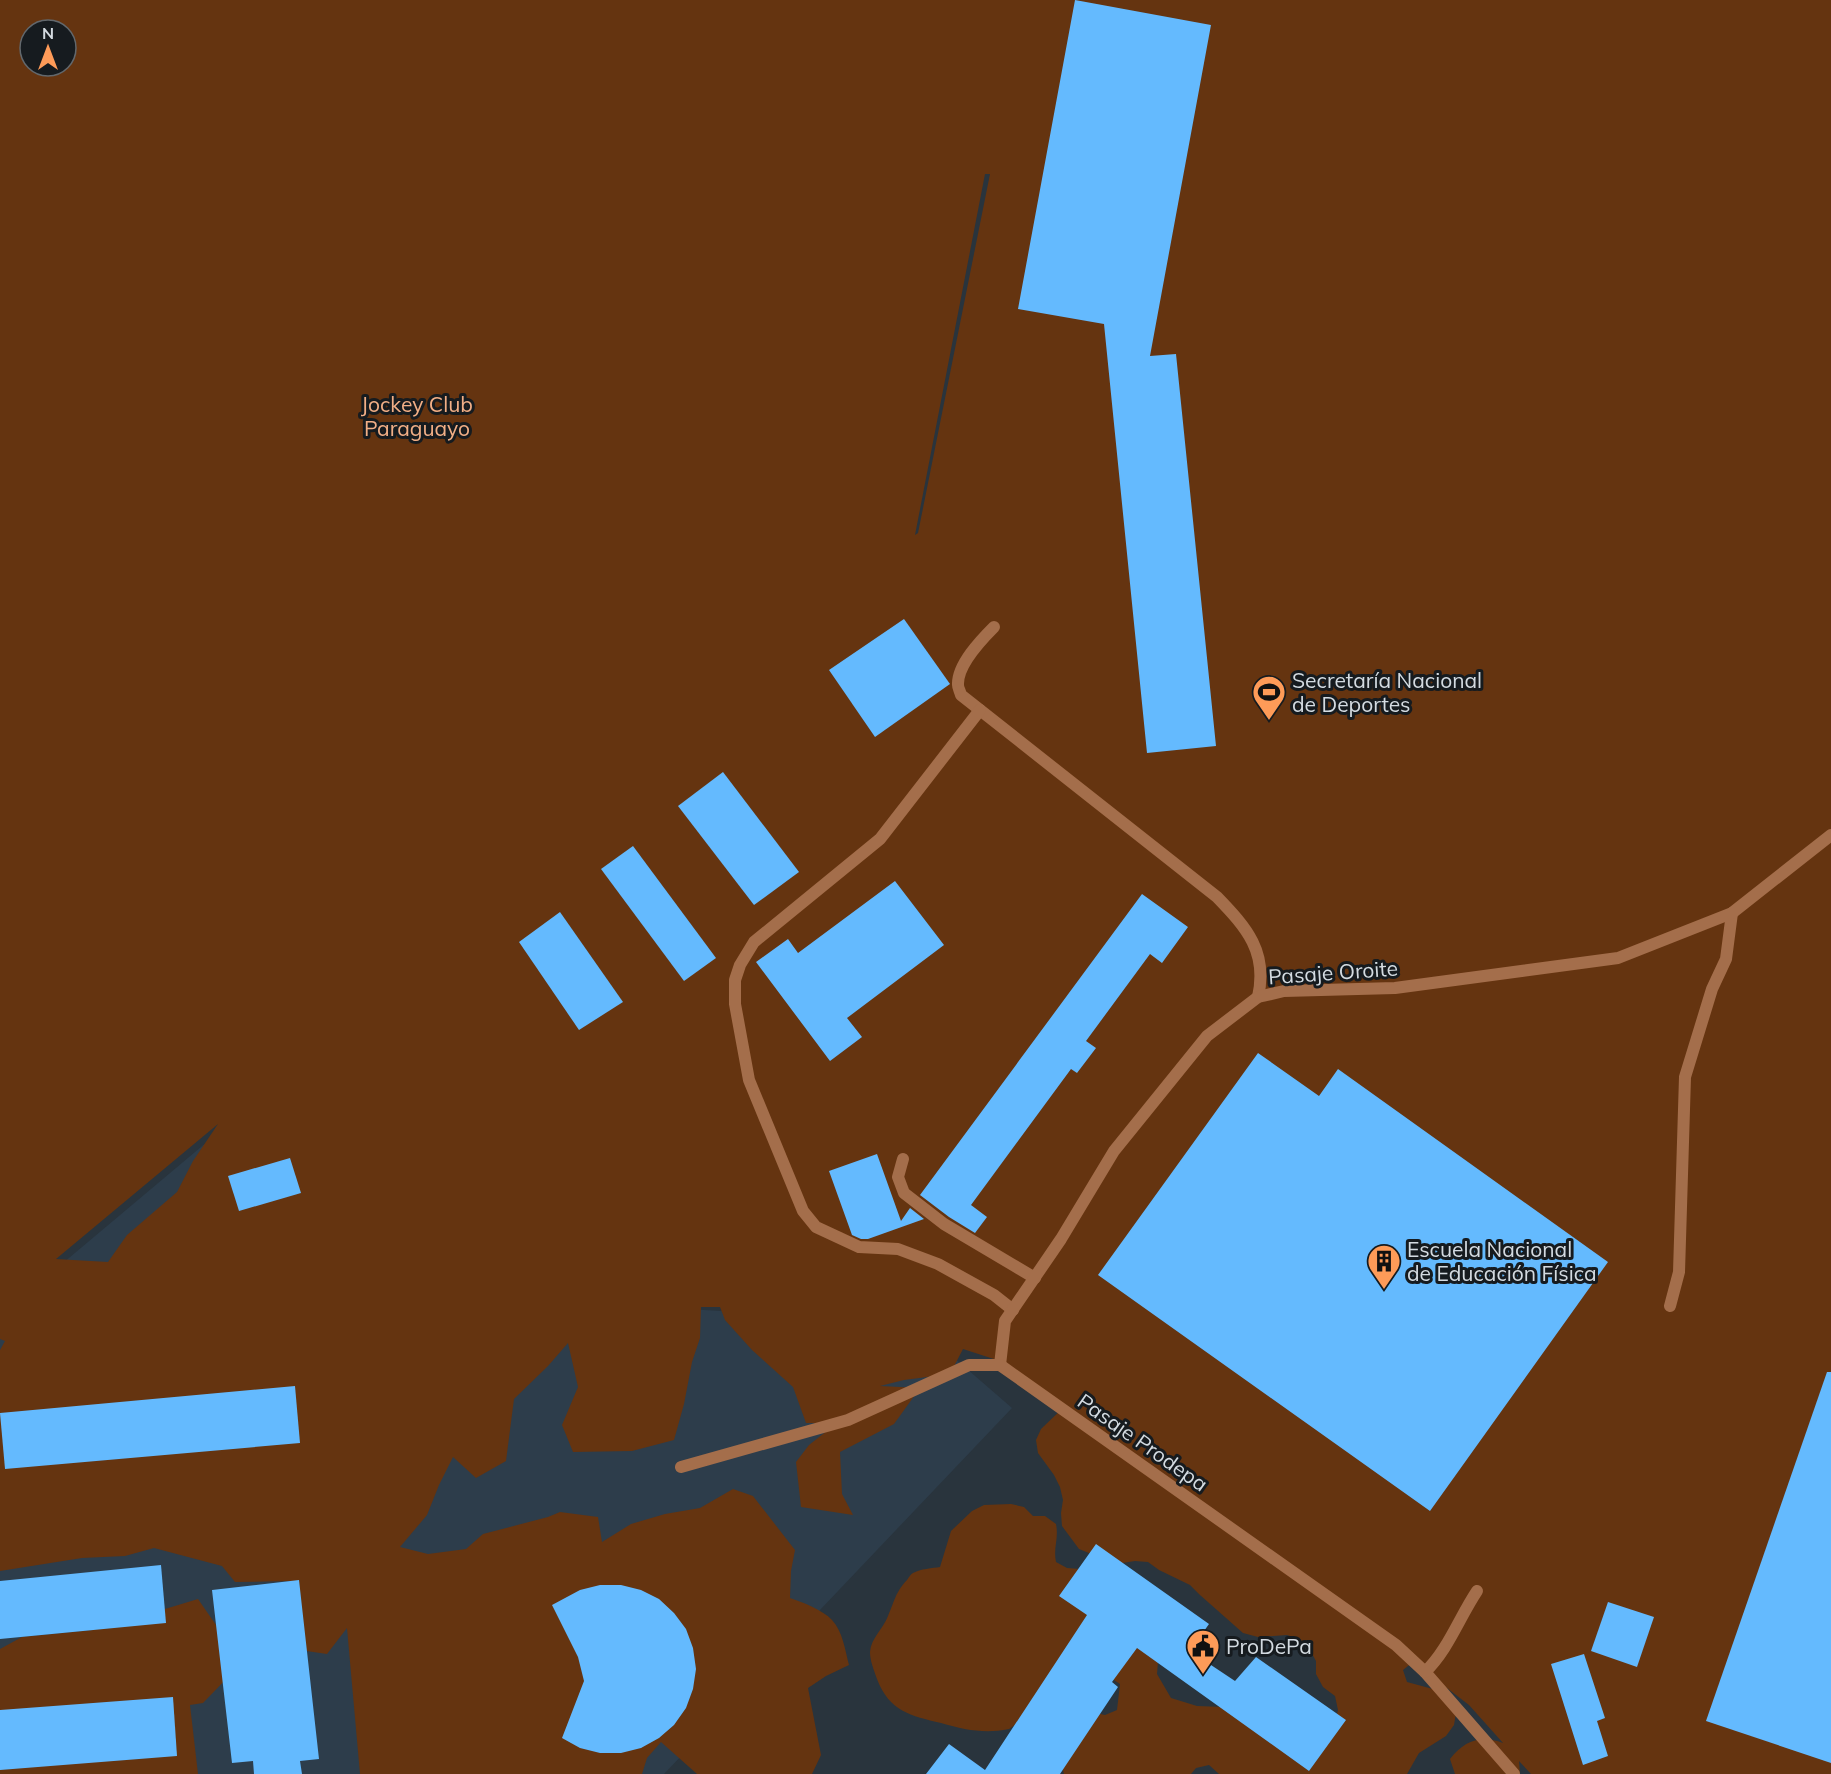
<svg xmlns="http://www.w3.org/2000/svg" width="1831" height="1774" font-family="Mulish,sans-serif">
<rect width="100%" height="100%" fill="#29343d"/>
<path fill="#2d3d4b" d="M340,1030L688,1309L914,1323L1012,1408L664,1774H0V1316Z"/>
<g fill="#653410" fill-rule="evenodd">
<path d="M0,0H1831V1774H1531L1519,1761L1520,1774H1455L1450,1759C1465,1740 1481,1735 1503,1743L1469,1705L1413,1662L1403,1670L1407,1682L1444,1692L1456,1713L1454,1725L1446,1736L1419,1753L1407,1774H1219L1209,1765L1196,1768L1191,1774H1064L1057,1746L1080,1710L1105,1715L1117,1710L1120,1684L1097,1669L1009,1729C985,1734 965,1730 941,1723C911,1716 889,1711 877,1679C874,1670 870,1661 870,1652C871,1638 883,1629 888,1616C895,1600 895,1593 907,1580C909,1577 911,1574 913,1573C920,1569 933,1568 940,1567L951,1531L972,1511L984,1505L1011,1504L1024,1507L1033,1516H1045L1056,1524C1059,1540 1053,1547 1056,1562L1067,1568L1080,1569L1159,1648L1157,1674L1171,1698L1197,1706L1223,1707L1335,1723L1338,1710L1335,1696L1323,1687L1316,1674V1661L1310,1650L1300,1639L1287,1635L1258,1637L1243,1633L1200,1595L1190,1585L1159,1570L1148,1562L1135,1561L1116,1564L1079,1549L1062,1526L1061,1513L1063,1500L1060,1487L1054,1475L1038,1453L1036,1440L1041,1429L1065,1406L1006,1363L963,1349L950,1374L904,1380L880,1386L920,1388L894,1424L840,1452L842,1494L853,1515L801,1507L796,1462L809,1445L837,1423H806L793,1387L752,1350L725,1320L720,1307H701L700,1338L692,1362L684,1404L674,1440L632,1451L573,1452L562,1425L578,1387L568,1343L548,1366L514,1399L506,1461L476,1478L453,1457L439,1485L427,1515L400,1547L428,1554L466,1549L483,1534L548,1517L560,1512L598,1517L602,1542L631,1524L665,1514L700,1508L733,1489L753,1496L795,1550L791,1571L790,1598C802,1602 823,1610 832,1620C843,1632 845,1650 849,1665L826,1676L808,1688L821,1755L812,1774H697L661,1742L647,1758L642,1774H360L347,1628L327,1654L279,1647L291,1581L235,1582L222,1566L154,1548L125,1556L82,1558L0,1571V1350L5,1341L0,1339ZM30,30H66V66H30ZM985,174H990L918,533L915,535ZM218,1124L193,1161L177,1192L127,1235L108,1262L56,1259Z"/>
<path d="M198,1599L216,1625L232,1673L203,1703L190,1705L198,1774H0V1649L22,1637L93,1630L117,1611L165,1609Z"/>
</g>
<g fill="#64bafe">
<path d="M1075,0L1211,25L1150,356L1176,354L1216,746L1147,753L1104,324L1018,309Z"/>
<path d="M904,619L950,684L875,737L829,670Z"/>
<path d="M723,772L799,872L754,905L678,806Z"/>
<path d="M633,846L716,958L684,981L601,869Z"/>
<path d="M895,881L944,945L847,1018L862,1037L830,1061L756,962L788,939L798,953Z"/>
<path d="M1142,894L1188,927L1162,963L1150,954L1086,1041L1096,1048L1077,1073L1071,1069L971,1205L987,1217L975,1233L949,1217L920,1195Z"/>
<path d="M560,912L623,1002L579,1030L519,942Z"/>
<path d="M1258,1053L1319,1096L1338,1069L1608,1262L1430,1511L1098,1275Z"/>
<path d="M877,1154L901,1221L910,1208L924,1219L868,1239H861L852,1235L829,1171Z"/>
<path d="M290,1158L301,1193L239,1211L228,1176Z"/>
<path d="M1827,1372H1831V1763L1706,1721Z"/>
<path d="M295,1386L300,1443L5,1469L0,1413Z"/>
<path d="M1096,1544L1209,1624L1190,1651L1235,1681L1256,1657L1346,1720L1309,1771L1137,1648L1112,1682L1118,1687L1060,1774H926L949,1744L985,1770L1087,1615L1059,1596Z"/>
<path d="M161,1565L166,1623L0,1639V1581Z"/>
<path d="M299,1580L319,1759L300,1761L302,1774H254L253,1761L232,1763L212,1590Z"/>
<path d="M600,1585H621L641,1590L659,1599L674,1613L686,1629L693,1648L696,1669L693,1689L686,1708L674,1725L659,1738L641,1748L621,1753H600L580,1748L562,1738L584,1681L578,1657L552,1605L580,1590Z"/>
<path d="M1608,1602L1654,1617L1637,1667L1591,1651Z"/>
<path d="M1584,1654L1605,1718L1597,1721L1608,1756L1583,1765L1551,1664Z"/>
<path d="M173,1697L177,1756L0,1770V1710Z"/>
</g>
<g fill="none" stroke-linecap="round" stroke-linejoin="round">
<g stroke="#a46e4b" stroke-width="12">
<path d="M994,627C981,640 957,665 958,685C958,688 960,691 961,695L1217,897C1247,928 1268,952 1258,997"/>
<path d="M980,710L880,839L754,942L740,965L735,980V1004L749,1080L803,1211L816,1227L859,1247L898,1249L938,1264L994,1295L1013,1310"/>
<path d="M903,1159L898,1177L904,1193L944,1224L1035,1278"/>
<path d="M1670,1306L1679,1272L1685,1077L1712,989L1726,959L1732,913"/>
<path d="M1000,1365L1005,1321L1061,1239L1114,1151L1207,1036L1258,997L1284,991L1395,988L1618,958L1732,913L1831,835"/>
<path d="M681,1467L848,1420L969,1365H1000L1396,1645L1425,1672L1514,1774"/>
<path d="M1425,1672C1448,1650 1459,1618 1477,1591"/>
</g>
</g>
<defs>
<symbol id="stadium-pin" viewBox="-11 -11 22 30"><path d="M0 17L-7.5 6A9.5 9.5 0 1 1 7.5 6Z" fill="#fe9b58" stroke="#161b1f"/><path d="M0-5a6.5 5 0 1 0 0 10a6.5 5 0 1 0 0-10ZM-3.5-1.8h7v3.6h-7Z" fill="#111"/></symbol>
<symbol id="building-pin" viewBox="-11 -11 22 30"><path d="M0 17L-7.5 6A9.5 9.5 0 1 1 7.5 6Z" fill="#fe9b58" stroke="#161b1f"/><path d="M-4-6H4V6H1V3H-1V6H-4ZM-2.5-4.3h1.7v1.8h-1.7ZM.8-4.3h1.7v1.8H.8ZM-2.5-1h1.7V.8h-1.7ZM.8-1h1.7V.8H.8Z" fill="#111"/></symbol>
<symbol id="civic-pin" viewBox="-11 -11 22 30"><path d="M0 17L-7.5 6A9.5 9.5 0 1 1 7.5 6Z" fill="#fe9b58" stroke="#161b1f"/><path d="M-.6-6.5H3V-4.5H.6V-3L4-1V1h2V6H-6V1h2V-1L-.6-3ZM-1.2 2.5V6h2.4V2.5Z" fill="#111"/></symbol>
</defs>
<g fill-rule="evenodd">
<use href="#stadium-pin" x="1250" y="673" width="38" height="52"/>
<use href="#building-pin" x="1365" y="1242" width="38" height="52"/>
<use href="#civic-pin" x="1184" y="1627" width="38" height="52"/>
</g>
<g text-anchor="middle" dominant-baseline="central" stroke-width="6" stroke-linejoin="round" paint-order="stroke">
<g font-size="21" fill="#f2af86" stroke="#161b1f">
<text x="417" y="404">Jockey Club<tspan x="417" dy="24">Paraguayo</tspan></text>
</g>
<g font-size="21" fill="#d4dbe1" stroke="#161b1f" text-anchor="start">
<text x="1292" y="680">Secretaría Nacional<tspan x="1292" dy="24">de Deportes</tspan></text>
<text x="1407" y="1249">Escuela Nacional<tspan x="1407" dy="24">de Educación Física</tspan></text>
<text x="1226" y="1646">ProDePa</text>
</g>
<g font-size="21" fill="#d4dbe1" stroke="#161b1f">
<text transform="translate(1333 972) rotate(-4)">Pasaje Oroite</text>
<text transform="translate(1143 1442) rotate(35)">Pasaje Prodepa</text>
</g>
</g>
<g transform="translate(48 48)"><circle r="28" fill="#161b1f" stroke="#62686d" stroke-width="1.5"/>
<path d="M0-4.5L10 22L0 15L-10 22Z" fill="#fe9b58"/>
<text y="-9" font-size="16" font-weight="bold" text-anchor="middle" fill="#d4dbe1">N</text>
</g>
</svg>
